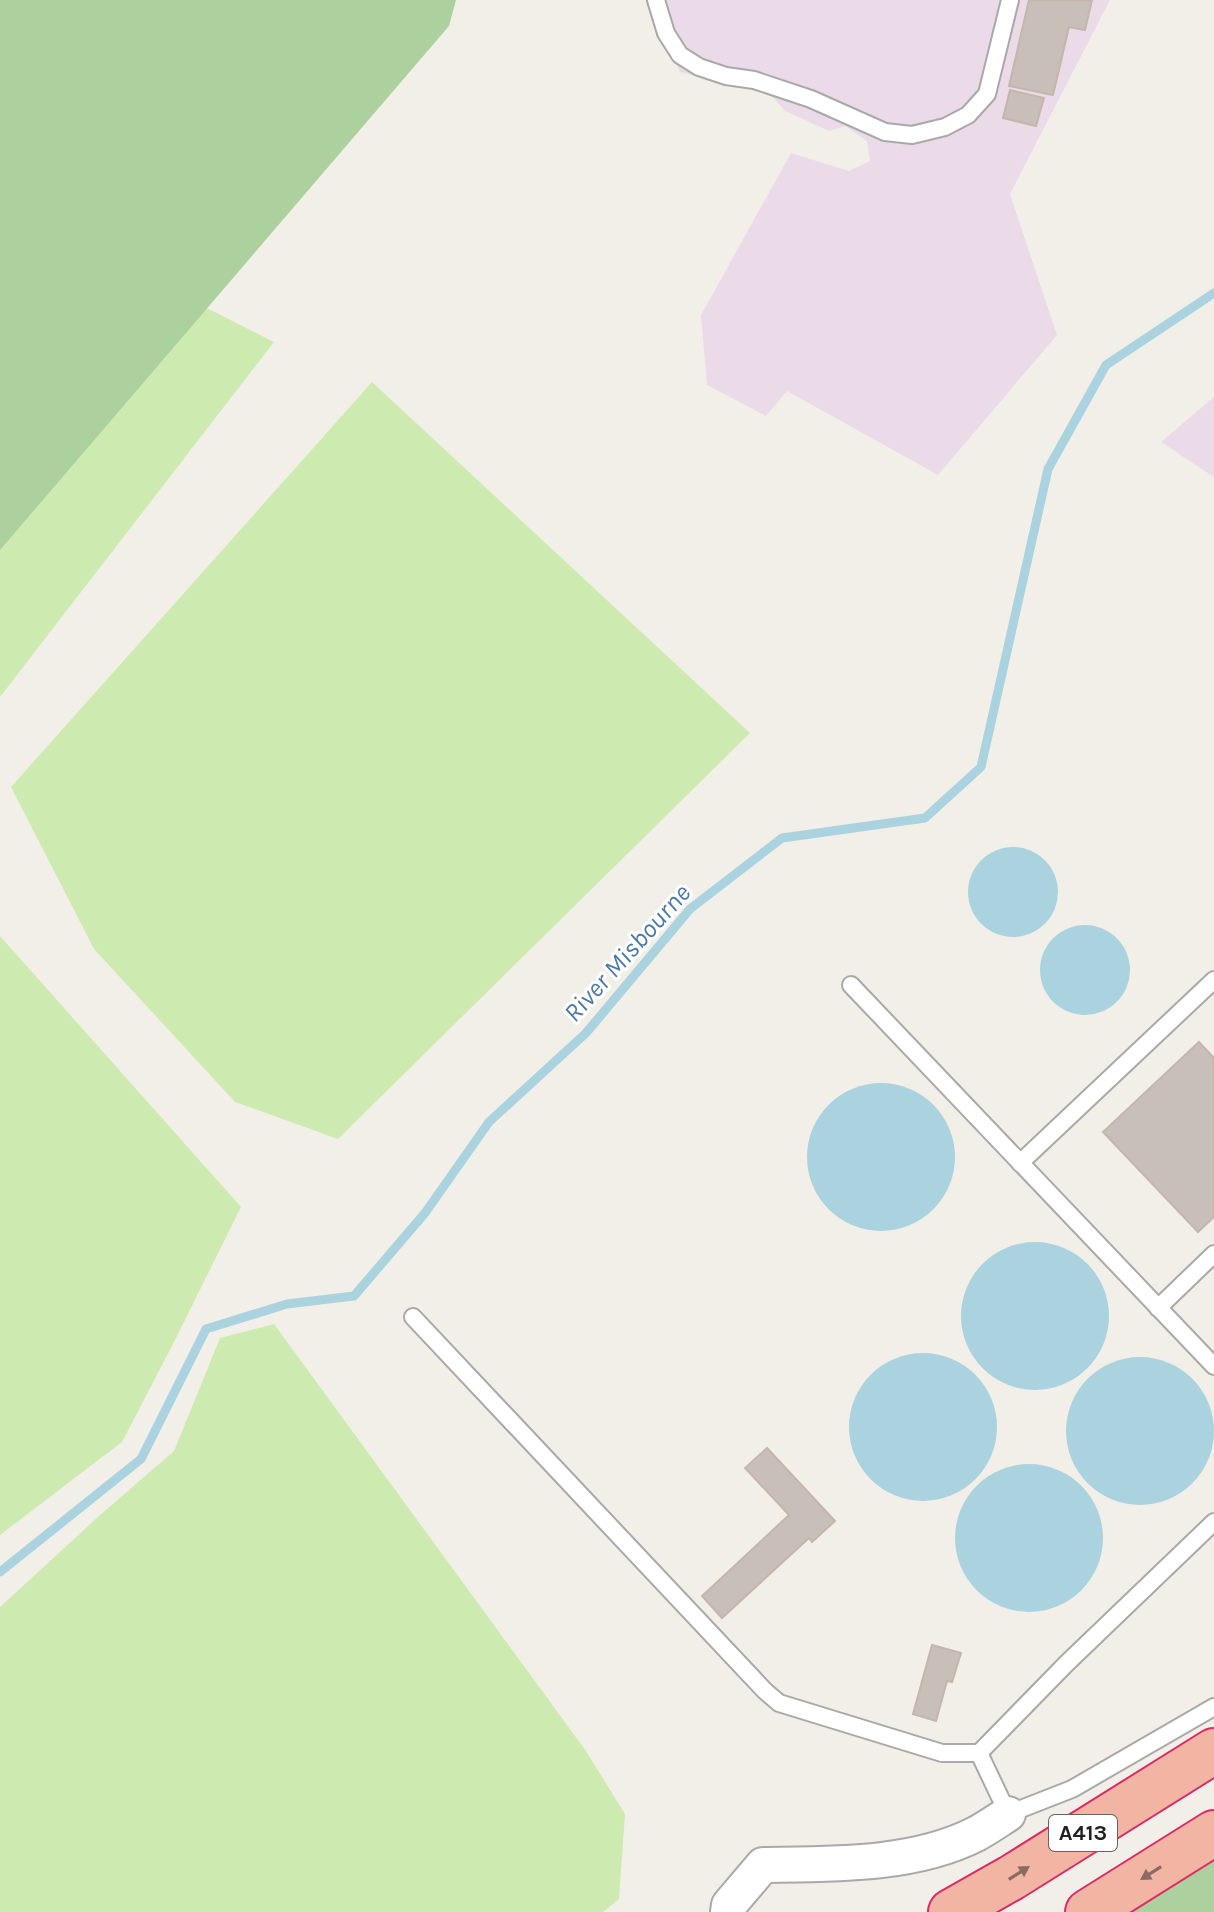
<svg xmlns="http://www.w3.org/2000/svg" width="1214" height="1912" font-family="Karla,sans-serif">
<rect width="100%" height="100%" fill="#f2efe9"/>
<g fill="#ebdbe8">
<path d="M646,0H1110L1010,194L1057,335L938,475L787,391L766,416L707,385L701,315L791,153L849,171L870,161L867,141L845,126L829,131L785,111L770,94L680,72Z"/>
<path d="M1214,397V477L1161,442Z"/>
</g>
<g fill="#cdebb0">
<path d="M191,300L274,342L0,697V522Z"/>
<path d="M372,382L750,733L338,1139L235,1102L94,949L11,787Z"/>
<path d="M0,936L241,1207L173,1344L122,1442L0,1535Z"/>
<path d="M274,1324L586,1751L625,1814L619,1899L603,1912H0V1607L99,1516L174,1451L220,1338Z"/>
</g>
<g fill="#add19e">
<path d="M0,0H456L449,26L0,550Z"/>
<path d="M1214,1859V1912H1122Z"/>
</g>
<g fill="#aad3df">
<circle cx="1013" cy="892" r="45"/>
<circle cx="1085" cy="970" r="45"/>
<circle cx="881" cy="1157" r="74"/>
<circle cx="1035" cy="1316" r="74"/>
<circle cx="923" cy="1427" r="74"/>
<circle cx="1140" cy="1431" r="74"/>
<circle cx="1029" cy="1538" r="74"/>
</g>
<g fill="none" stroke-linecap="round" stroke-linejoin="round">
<path stroke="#aad3df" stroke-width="9" d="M0,1572L141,1459L206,1329L287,1304L354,1296L425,1213L489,1122L586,1033L690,909L782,838L925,818L981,767L1048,469L1106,365L1214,293"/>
</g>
<g fill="#c7bfb8" stroke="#c4b6ab" stroke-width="2">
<path d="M1029,0H1092L1085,30L1069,27L1053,95L1009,86Z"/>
<path d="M1010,90L1044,98L1036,126L1003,118Z"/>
<path d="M1199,1042L1214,1058V1217L1198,1232L1103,1132Z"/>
<path d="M767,1448L835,1521L812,1542L809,1538L722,1618L702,1596L789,1515L745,1468Z"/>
<path d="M932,1645L961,1653L952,1682L947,1681L936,1721L913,1714Z"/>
</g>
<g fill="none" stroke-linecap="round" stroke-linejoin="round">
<defs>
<g id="service">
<path d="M656,0L666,33L680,55L699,67L726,76L754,80L811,99L885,132L912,135L945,127L968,115L987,94L1010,0"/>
<path d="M851,985L1214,1366"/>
<path d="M1020,1163L1214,980"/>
<path d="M1158,1308L1214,1254"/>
<path d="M413,1317L765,1691L779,1703L942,1753H979L1008,1814L1072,1789L1214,1707"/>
<path d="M979,1753L1067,1663L1214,1522"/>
</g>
<path id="minor" d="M728,1912L729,1905L763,1865C832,1864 913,1866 976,1834C987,1828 997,1821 1008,1814"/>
<g id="trunk">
<path d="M951,1912L1011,1878L1214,1751"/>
<path d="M1088,1912L1214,1833"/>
</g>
</defs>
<use href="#service" stroke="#a9a9a9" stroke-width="20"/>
<use href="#minor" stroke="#a9a9a9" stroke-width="38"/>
<use href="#trunk" stroke="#dc2a67" stroke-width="48"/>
<use href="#service" stroke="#fff" stroke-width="16"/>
<use href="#minor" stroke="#fff" stroke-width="34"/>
<use href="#trunk" stroke="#f2b4a3" stroke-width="44"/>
</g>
<defs><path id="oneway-solid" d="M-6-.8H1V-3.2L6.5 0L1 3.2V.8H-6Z" transform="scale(2)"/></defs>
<g fill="#8a6b62">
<use href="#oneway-solid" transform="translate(1019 1873) rotate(-32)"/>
<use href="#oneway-solid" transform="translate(1151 1873) rotate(148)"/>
</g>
<g text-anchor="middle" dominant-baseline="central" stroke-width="6" stroke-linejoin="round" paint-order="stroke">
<rect fill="#fff" stroke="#646464" stroke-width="2" x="1049" y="1815" width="68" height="36" rx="6"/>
<g font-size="22" font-weight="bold" fill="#222">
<text x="1083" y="1833">A413</text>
</g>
<g font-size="26" font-style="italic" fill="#4a7aab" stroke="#fff">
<text transform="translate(627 953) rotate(-48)">River Misbourne</text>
</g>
</g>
</svg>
